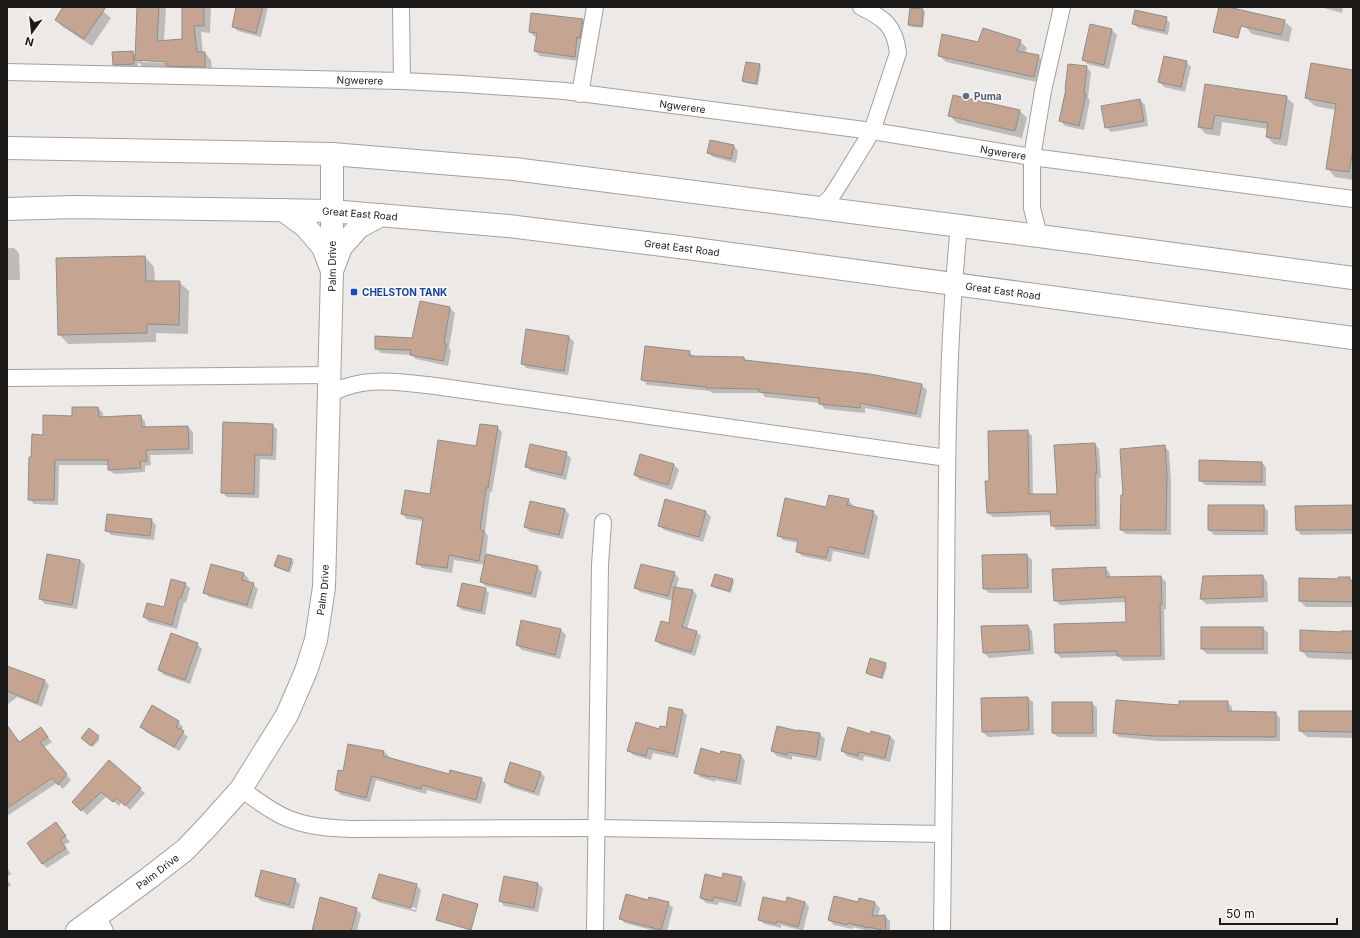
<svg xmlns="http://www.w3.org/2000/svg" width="1360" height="938" font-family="Inter,sans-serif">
<rect width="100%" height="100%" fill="#ede9e7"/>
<g fill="#0003" fill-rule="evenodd">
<path d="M64,7H98L111,18L92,46L63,27L56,20Z"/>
<path d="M138,7H166L164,41L183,40V7H211L210,33L201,32L203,53H205L211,60L212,73L169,68L143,67L138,62V69H119L114,64L132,52L136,55ZM142,60L171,61V63L142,62Z"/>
<path d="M237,7H268L261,37L238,31L233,27Z"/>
<path d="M1320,7H1343L1342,13Z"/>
<path d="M923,10L925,12L923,28L912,27L909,25Z"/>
<path d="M1165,18L1170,23L1168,35L1138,28L1133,23Z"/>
<path d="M583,20L588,25L579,61L540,56L535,51L537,37H535L530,32Z"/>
<path d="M1284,21L1292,28L1289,42L1252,34L1245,26Z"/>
<path d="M1091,25L1112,30L1117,35L1109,69L1087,64L1083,60Z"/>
<path d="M1020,41L1027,48L1025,54L1038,56L1045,63L1041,83L946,62L939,55L979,43Z"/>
<path d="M1186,62L1191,67L1185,92L1164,87L1159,82Z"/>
<path d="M759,65L761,67L758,85L746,83L743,81Z"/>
<path d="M1086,67L1091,72L1088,98L1090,100L1084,130L1065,126L1061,121L1067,90Z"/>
<path d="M1353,71V180L1335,177L1327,168L1336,110L1315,106L1306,98Z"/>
<path d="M1205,85L1286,97L1294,104L1287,146L1274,144L1267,137L1268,129L1222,122L1220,136L1206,134L1199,127Z"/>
<path d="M1140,100L1145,105L1148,126L1111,132L1106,127Z"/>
<path d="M1020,111L1027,118L1022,138L957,123L949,115Z"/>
<path d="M734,146L738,151L736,163L713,157L708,153Z"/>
<path d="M7,248H14L19,253L20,280H7Z"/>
<path d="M145,257L154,267L155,282H179L189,291L188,334L156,333V342L68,344L59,334L57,259Z"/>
<path d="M420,302L450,308L455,313L449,348L451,350L448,366L416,359L411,355L381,353L376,348L413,339Z"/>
<path d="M527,330L569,337L574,342L568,375L526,368L522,363Z"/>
<path d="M689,352L695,357L744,358L747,361L921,385L927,390L921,418L865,408V413L825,409L820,403L765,397L762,393H712L710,391L647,385L642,379Z"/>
<path d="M98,408L103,413V418L140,416L145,421L146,428L188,427L193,432V454L150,455L151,465L145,466V472L114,474L109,470V465H59L58,505L34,504L29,499L32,458L44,436L73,417Z"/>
<path d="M272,425L277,429L276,460L260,459L259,498L227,497L222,492Z"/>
<path d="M497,427L502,432L492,492H490L485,532L488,536L486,554L537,567L542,572L536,598L485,586L481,581L485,565L454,560L452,573L422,568L417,563L423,521L407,519L402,514L431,495Z"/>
<path d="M1027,431L1032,436L1033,495H1058L1095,444L1099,449L1101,478H1099L1100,529L1056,530L1052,525L1051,515L993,517L988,513L990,482Z"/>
<path d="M1164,446L1169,451L1171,479V535L1126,534L1121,530L1124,496Z"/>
<path d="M566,453L571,458L566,480L531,471L526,466Z"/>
<path d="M641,455L674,465L679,470L672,490L640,480L635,475Z"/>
<path d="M1262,463L1266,467V486L1205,485L1200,480Z"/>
<path d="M848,500L853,505V508L873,512L878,517L869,559L833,551L831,562L802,556L797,551L799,543L783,540L778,535L827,508Z"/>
<path d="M1263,506L1268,511V535H1214L1209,530Z"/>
<path d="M1353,506V534L1301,535L1297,530Z"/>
<path d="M564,509L569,514L563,539L530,532L525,527Z"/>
<path d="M706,512L711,517L703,542L664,530L659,525Z"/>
<path d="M151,520L156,525L154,540L111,535L106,530Z"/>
<path d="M1027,555L1032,560V593H989L984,588Z"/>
<path d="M80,560L85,565L77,609L45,604L40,599Z"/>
<path d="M291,560L294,562L290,573L277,568L275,566Z"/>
<path d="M211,565L244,574L249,579L248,583L253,584L258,589L252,609L209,597L204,592Z"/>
<path d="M1105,568L1110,573V578L1161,577L1166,582V609H1164L1165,660L1123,661L1118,656L1061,658L1056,653L1127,623V602L1060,605L1055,600Z"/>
<path d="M674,573L679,578L676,588L693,591L697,595L687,629L696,632L701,636L695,656L661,645L656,641L670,624L673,601L640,592L635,588Z"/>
<path d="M1262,576L1267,581L1268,602L1206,604L1201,599Z"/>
<path d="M1349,578L1353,582V607H1306L1300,601L1339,580Z"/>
<path d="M732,580L734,582L731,593L715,588L713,585Z"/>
<path d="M185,584L190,588L186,603L184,602L177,629L149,622L144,617L164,608Z"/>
<path d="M485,589L489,593L485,615L462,610L458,606Z"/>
<path d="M522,621L561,630L566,635L560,659L522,650L517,645Z"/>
<path d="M1028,626L1032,631L1034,654L989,658L984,653Z"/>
<path d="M1263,628L1268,633V654H1207L1202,649Z"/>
<path d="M1353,632V660L1308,658L1301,650L1342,633Z"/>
<path d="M197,644L202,649L190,684L164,675L159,670Z"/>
<path d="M885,664L887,666L883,679L869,675L867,673Z"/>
<path d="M7,670L44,680L49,685L42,707L17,697L7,705Z"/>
<path d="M1028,698L1033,702L1034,735L988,737L983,732Z"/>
<path d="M1227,702L1232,707V712L1275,713L1280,718V741H1158L1119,737L1114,733L1180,706Z"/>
<path d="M1092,703L1097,708V737H1058L1053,733Z"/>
<path d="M682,711L687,715L678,758L653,753L651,760L633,755L629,750L660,730L667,728Z"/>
<path d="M1353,712V738L1307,737L1300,731Z"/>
<path d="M178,722L183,727L181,731L188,737L179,751L146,732L141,727Z"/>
<path d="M41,728L52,742L44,747L71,780L63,789L57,783L7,816V741L14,736L20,742Z"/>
<path d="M89,730L100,739L93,747L84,740Z"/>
<path d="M799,731L820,734L825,739L821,761L792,756V760L777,756L772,751L799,732Z"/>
<path d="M871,735L890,736L895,741L890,762L864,756L863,761L847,756L842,751Z"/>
<path d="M384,752L389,756L388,758L450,775L481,779L486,784L481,804L427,790L426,794L376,780L370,802L341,795L336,790L344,772Z"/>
<path d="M721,755H740L745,760L741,785L715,780V782L700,777L695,772Z"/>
<path d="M109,762L145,793L130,810L122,802L119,806L107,796L87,815L74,801Z"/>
<path d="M541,773L545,777L539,796L510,787L505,782Z"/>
<path d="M56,824L70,842L64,845L70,853L47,868L42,863Z"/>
<path d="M7,867L11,874L7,877Z"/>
<path d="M504,877L538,884L543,888L538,912L504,906L500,901Z"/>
<path d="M741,878L746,883L741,907L719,902L718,905L706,903L701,898L723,879Z"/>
<path d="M7,879L11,885L7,888Z"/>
<path d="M295,880L300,884L294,909L261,901L256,896Z"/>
<path d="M416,885L421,890L416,912L378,902L373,897ZM377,898L416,908V910L377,900Z"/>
<path d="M860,899L875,903L880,908L878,916H885L890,921V931H868L853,927L852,929L834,925L829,920L859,903Z"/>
<path d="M649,901L668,903L673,908L667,931H655L625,923L620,918Z"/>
<path d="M805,902L809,907L803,931L781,925V928L764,924L759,919L787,903Z"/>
<path d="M356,909L361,914L357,931H313Z"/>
</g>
<g fill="#c5a592" stroke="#908d8b">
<path d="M63,7H106L84,39L55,20Z"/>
<path d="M137,7H159L157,41L182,39V7H204V26H194L197,52H205V67L166,66V62L135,60Z"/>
<path d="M236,7H263L256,33L232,27Z"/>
<path d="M1219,7H1228L1285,20L1281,35L1241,26L1238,38L1213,32Z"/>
<path d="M910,8L923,9L922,26L908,25Z"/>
<path d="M1135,10L1167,17L1164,31L1132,24Z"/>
<path d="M531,13L583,19L580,38L577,37L575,57L534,51L537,33L529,32Z"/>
<path d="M1090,24L1112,29L1104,65L1082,60Z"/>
<path d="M983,28L1021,40L1017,51L1039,55L1034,77L938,56L942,34L978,42Z"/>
<path d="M133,51L134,64L113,65L112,52Z"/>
<path d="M1164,56L1187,61L1181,87L1158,82Z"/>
<path d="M746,62L760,64L756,84L742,81Z"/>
<path d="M1311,63L1353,70V149L1349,172L1326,169L1336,104L1305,98Z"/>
<path d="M1068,64L1087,66L1084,94H1086L1079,126L1059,121L1066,89H1065Z"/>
<path d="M1205,84L1287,96L1280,139L1266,137L1268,123L1215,115L1212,129L1198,127Z"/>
<path d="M953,95L1020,110L1015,131L948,116Z"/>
<path d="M1140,99L1144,121L1105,128L1101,106Z"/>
<path d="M710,140L734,145L731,159L707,153Z"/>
<path d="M145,256L146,281H180L179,325L147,324V333L58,335L56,258Z"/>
<path d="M420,301L450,307L444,344H447L443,361L410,355L411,350L375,349V336L412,338Z"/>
<path d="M526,329L569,336L564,371L521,364Z"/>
<path d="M645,346L690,351L689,356L744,357V360L870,374L922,384L916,414L860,403V408L819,404V398L759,392V389L706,388V387L641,380Z"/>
<path d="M72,407H98L99,417L141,415L142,427L188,426L189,449L146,450L147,461H140L141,468L108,470V460H55L54,500H28L29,457H31L32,434L43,435V415L72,416Z"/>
<path d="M223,422L273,424L272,455H255L254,494L221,493Z"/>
<path d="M480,424L498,426L488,488H486L480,530L484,531L479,561L449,555L447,568L416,564L423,518L401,514L405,490L430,494L438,440L476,446Z"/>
<path d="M1028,430L1029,494H1057L1054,445L1095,443L1097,474H1095L1096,525L1051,526L1050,511L987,513L985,481H989L988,431Z"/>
<path d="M530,444L567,452L562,475L525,467Z"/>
<path d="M1165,445L1167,474L1166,530H1120L1121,495H1123L1120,449Z"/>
<path d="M640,454L674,464L668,485L634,475Z"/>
<path d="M1199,460L1262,462V482L1199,481Z"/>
<path d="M829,495L849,499L847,505L874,511L864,554L829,547L826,558L796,552L798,540L777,536L785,498L826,507Z"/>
<path d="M665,499L706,511L699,537L658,526Z"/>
<path d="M530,501L565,509L559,535L524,527Z"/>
<path d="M1208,505H1264V531L1208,530Z"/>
<path d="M1353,505V530H1296L1295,506Z"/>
<path d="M107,514L152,519L150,536L105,531Z"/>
<path d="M47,554L80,560L72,605L39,599Z"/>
<path d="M486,554L538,566L531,594L480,582Z"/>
<path d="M1027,554L1028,588L983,589L982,555Z"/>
<path d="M278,555L292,559L288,571L274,566Z"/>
<path d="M211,564L244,573L242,580L254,583L247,605L203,593Z"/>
<path d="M641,564L675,572L668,596L634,588Z"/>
<path d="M1106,567V577L1161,576L1162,604H1160L1161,656H1117V651L1055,653L1054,624L1126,622L1125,597L1054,601L1052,569Z"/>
<path d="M715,574L733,579L729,591L711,586Z"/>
<path d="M1263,575V597L1200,599L1203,576Z"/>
<path d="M1338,577H1350V580L1353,581V602L1299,601V578L1338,579Z"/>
<path d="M171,579L186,583L181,598H179L172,625L143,617L147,603L164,607Z"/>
<path d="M462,583L486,588L481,611L457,606Z"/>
<path d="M674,587L693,590L682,627L697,631L691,652L655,641L661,621L669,623Z"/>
<path d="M521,620L561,629L555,655L516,645Z"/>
<path d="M1028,625L1030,650L983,653L981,626Z"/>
<rect x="1201" y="627" width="62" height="22"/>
<path d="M1300,630L1341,632V631H1353V653L1300,651Z"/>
<path d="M171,633L198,643L185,680L158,670Z"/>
<path d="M870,658L886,663L881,678L866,673Z"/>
<path d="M7,666L45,680L37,703L7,691Z"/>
<path d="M1028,697L1029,730L982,732L981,698Z"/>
<path d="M1116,700L1179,705V701H1228V711L1276,712V737L1153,736L1113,733Z"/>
<path d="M1052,702H1092L1093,733H1052Z"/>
<path d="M152,705L179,721L176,727L184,731L174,747L140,727Z"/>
<path d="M669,707L683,710L674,754L648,748L646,756L627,751L636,722L659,729L660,726L666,727Z"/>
<path d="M1299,711H1353V732L1299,731Z"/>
<path d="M7,725L19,742L41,727L48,737L40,742L67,774L58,785L52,778L7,808Z"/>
<path d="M777,726L798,731V730L820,733L816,757L788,752L787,755L771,751Z"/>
<path d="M848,727L870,734L871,731L890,736L885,758L859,752L858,756L841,751Z"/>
<path d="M89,728L99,736L91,746L81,738Z"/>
<path d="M348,744L384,751L383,756L449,774L450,770L482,778L476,800L422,785L421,789L372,776L366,798L335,790L338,770L343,771Z"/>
<path d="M701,748L720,754L721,751L741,755L736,781L711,776L710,777L694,773Z"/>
<path d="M109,760L141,788L125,806L117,798L113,802L101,792L81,811L72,802Z"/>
<path d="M510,762L541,772L534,792L504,782Z"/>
<path d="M56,822L66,836L60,840L66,848L42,864L27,843Z"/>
<path d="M261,870L296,879L289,905L255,896Z"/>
<path d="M723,873L742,877L736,902L714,897L713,901L700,898L705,874L722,878Z"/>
<path d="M379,874L417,884L411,908L372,898Z"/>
<path d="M504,876L538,883L534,908L499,901Z"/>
<path d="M443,894L478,904L471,930L436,920Z"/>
<path d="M626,894L648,900L649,897L669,902L661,930L619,919Z"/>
<path d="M834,896L858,902L859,898L875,902L872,916L885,915L886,931L869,927V928L848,923L847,925L828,920Z"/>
<path d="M320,897L357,908L351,931H312Z"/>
<path d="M763,897L786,902L787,897L805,902L798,927L777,921L776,924L758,920Z"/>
</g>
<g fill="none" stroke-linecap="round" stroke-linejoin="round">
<defs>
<g id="street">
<path d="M401,7L402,81"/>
<path id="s1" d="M7,72L402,81L463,84L565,91L872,131L1032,157L1353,199"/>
<path d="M580,94L595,7"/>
<path d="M820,208L831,197L842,180L872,131L898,53C895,26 884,18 861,7"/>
<path d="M1039,236L1032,208V157L1043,91L1062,7"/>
<path d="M7,378L330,375"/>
<path d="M329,395C335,392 340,388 346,387C374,377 406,383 435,386L947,458"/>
<path d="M241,789C257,800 274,814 292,820C311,827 331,828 351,829L596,828L943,834"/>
<path d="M97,917L105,931"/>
<path d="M595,931L600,565L603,522"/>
<path d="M942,931C943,825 945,718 946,612C947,483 946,354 959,226"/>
</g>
<g id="secondary">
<path id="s2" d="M77,931L149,878L185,850L207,827L241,789L287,715L306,671L316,640L324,587L332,271V154"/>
</g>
<g id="primary">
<path d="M7,148L332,154L514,169L1039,236L1353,278"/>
<path id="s3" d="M7,209L74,207L331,211L508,226L687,248L1353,338"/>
<path d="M283,210L305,226L323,247L332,271"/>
<path d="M332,271L341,247L359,227L381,215"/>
</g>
</defs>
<use href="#street" stroke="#a4a09f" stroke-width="18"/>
<use href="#secondary" stroke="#a4a09f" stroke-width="24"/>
<use href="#primary" stroke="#a4a09f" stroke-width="24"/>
<use href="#street" stroke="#fff" stroke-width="16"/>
<use href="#secondary" stroke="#fff" stroke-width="22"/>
<use href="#primary" stroke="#fff" stroke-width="22"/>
</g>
<circle fill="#5c6f8a" stroke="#fbf6f5" stroke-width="1.5" cx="966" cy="96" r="4"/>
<rect fill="#1a4fb4" stroke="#fbf6f5" stroke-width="1.5" x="350" y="288" width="8" height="8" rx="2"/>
<g text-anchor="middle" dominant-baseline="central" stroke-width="3.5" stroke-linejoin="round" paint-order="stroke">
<g font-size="10" fill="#1a1918" stroke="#fbf6f5">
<text stroke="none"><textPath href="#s1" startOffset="353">Ngwerere</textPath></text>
<text stroke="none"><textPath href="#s1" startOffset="677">Ngwerere</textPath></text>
<text stroke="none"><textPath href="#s1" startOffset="1001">Ngwerere</textPath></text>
<text stroke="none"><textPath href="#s3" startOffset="353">Great East Road</textPath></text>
<text stroke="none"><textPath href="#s3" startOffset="677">Great East Road</textPath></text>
<text stroke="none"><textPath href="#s2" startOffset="760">Palm Drive</textPath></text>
<text stroke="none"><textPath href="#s3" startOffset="1001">Great East Road</textPath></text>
<text stroke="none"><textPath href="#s2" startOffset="436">Palm Drive</textPath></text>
<text stroke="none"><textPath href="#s2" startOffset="100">Palm Drive</textPath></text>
</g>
<g font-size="10" font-weight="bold" fill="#4e5e75" stroke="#fbf6f5" text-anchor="start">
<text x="974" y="96">Puma</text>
</g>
<g font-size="10" font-weight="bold" fill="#164399" stroke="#fbf6f5" text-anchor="start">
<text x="362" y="292">CHELSTON TANK</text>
</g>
</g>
<rect width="1360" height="938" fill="none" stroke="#1a1918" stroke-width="16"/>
<g transform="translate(32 32) rotate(195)" stroke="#fbf6f5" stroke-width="3" paint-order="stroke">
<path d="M0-3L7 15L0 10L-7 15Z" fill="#1a1918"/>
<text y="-6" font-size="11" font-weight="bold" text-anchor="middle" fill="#1a1918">N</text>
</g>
<path d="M1220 918v6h117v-6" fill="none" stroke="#1a1918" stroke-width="2"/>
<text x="1226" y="918" font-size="12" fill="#1a1918" stroke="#fbf6f5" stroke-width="3" paint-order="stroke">50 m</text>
</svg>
